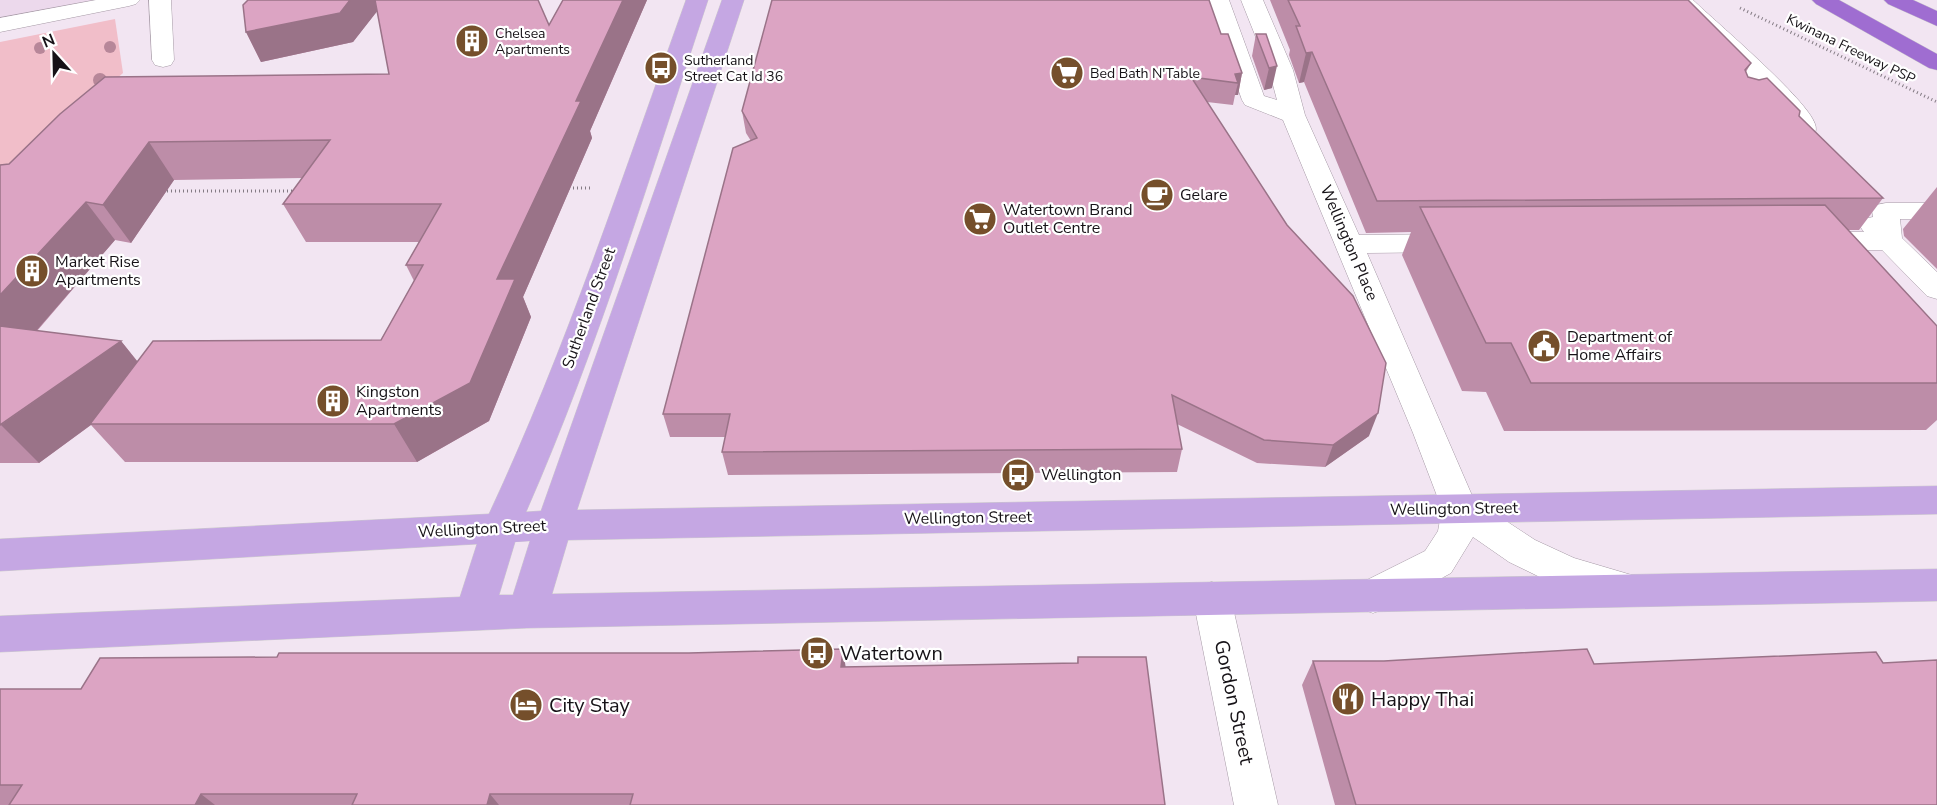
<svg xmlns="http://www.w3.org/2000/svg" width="1937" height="805" font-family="'Nunito Sans',sans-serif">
<rect width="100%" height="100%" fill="#f2e5f2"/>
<path fill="#ecd9ec" d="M0,0H136L0,27Z"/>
<path fill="#f1bec9" d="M115,19L123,73L0,181V42Z"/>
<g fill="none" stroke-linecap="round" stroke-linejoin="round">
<defs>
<g id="minor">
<path d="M96,0H140L136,4L129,6L0,32V18Z"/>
<path d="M149,0H171L174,60L171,65L163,67L155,65L152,60Z"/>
<path d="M1207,0H1229L1264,96L1277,100L1269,70L1241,0H1263L1293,70L1305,115L1359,235L1452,234L1462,237L1466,243L1462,249L1452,252L1367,253L1474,500L1535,540L1574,558L1635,576L1640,588L1635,600L1621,604L1552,583L1509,562L1473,537L1451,573L1387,608L1373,613L1359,608L1354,596L1359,584L1425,551L1438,531L1442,509L1413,433L1283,120L1245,105L1242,100Z"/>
<path d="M1670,0H1693C1717,23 1807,99 1815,124C1818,132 1813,138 1808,145L1814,152L1810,157C1796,161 1788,157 1780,145C1790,132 1795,131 1785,114Z"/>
<path d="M1886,203H1937V219H1900L1902,238L1937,272V299L1927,296L1882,250H1813L1803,247L1799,241L1803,235L1813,232H1864L1859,225L1863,219L1873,217L1872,211L1876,205Z"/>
<path d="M1212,582L1226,587L1231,599L1278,805H1234L1193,599L1198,587Z"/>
</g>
<path id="major" d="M686,0H708C651,172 599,346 526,512L541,511L722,0H744L577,510L1937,486V514L568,540L552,594L1937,569V601L527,628L0,652V616L460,597L477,544L0,571V539L489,514C567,347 624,172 686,0ZM530,541L513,595H499L515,542Z"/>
<g id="highway">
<path d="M1812,0H1839L1937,54V70L1929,68L1816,4Z"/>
<path d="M1884,0H1913L1937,11V26L1888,4Z"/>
</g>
</defs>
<use href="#minor" stroke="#a599a5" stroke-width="1"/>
<use href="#major" stroke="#cccbcc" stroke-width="1"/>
<use href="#highway" stroke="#cccbcc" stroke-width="1"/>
<g stroke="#847b84" stroke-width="3" stroke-dasharray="1 3" stroke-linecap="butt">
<path d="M1740,8L1937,102"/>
<path d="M565,188H593"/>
<path d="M163,191H296"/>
</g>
<use href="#minor" fill="#fff" fill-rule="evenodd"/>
<use href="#major" fill="#c5a7e3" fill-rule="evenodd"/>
<use href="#highway" fill="#9f6dd1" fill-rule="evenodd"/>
</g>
<g fill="#b78799">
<circle cx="110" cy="47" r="6"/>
<circle cx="40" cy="48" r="6"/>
<circle cx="100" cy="80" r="7"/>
</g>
<g fill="#bd8da8" fill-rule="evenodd">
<path d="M248,0L549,25L563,0H647L590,131L592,138L523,297L531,317L489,421L417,462H125L91,425L39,463H0V165L9,164L389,74L377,11L353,42L261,62L246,32ZM302,178L283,204L306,242H419L406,265L414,281L381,340L138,362L121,341L37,331L115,240L131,243L174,180Z"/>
<path d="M1270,0H1688L1751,63L1746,72L1748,77L1799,116L1883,198L1859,230H1848L1937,326V420L1926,430L1504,431L1486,392L1462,391L1402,255L1411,232L1366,233L1304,82L1299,83L1289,55L1290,50Z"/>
<path d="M1221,34L1242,73L1238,95H1235L1233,105L1207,102L1369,436L1325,467L1257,463L1177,424L1182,449L1177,472L728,475L722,452L725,437H670L663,414L751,141L746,133L742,111Z"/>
<path d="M1256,34H1266L1272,88L1264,90L1252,56Z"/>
<path d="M1937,187V269L1904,236L1903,229Z"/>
<path d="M1078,657L1165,805H0V689H81L846,667L1077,663Z"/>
<path d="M1313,661L1594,664L1883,663L1937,805H1335L1302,685Z"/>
</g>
<g fill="#9a7388">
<path d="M350,0H386L353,42L261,62L246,32Z"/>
<path d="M623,0H647L590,131L592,138L523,297L531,317L489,421L417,462L394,424L497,279L576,101Z"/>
<path d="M1312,52L1304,82L1299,83L1306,53Z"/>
<path d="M1277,66L1272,88L1264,90L1269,68Z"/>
<path d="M1242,73L1238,95H1235L1238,83L1235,74Z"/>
<path d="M149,142L174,180L131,243L103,205Z"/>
<path d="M86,202L115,240L10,361L0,351V295Z"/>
<path d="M121,341L152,380L39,463L1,425Z"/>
<path d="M1378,413L1369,436L1325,467L1333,445Z"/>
<path d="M843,649L848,683L841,667Z"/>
<path d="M201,794L215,805H195Z"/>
<path d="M490,794L499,805H487Z"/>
</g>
<g fill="#dca4c3" stroke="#9a7388" stroke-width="1.5">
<path d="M248,0H350L340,13L246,32L243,5Z"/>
<path d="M375,0H538L549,25L563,0H623L576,101H581L497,279H515L470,383L394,424H90L153,341L381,340L423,265H406L441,204H283L330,140L149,142L103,205L86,202L0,295V165L9,164L60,114L105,77L389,74Z"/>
<path d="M772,0H1209L1221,34H1228L1242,73L1235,74L1238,83L1191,77L1287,225L1353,296L1386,363L1378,413L1333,445L1264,440L1172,395L1182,449L722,452L730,414H663L733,148L757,138L742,111Z"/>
<path d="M1288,0H1688L1751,63L1745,70L1748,77L1759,80L1767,78L1800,111L1799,116L1883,198L1377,201L1312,52L1306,53L1296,26H1300Z"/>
<path d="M1256,34H1266L1277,66L1269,68Z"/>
<path d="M1825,205L1937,326V383H1531L1511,343H1486L1420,207Z"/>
<path d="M0,326L121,341L0,425Z"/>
<path d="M843,649L841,667L1078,663V657H1146L1165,805H630L633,794H490L487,805H352L357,794H201L195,805H9L22,785H0V689H81L100,658L277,657L279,653H689Z"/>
<path d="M1587,649L1594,664L1876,652L1883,663L1937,660V805H1356L1313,661H1384Z"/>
</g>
<defs>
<symbol id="building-disc" viewBox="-11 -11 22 22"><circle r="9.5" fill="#754f2b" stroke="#fff"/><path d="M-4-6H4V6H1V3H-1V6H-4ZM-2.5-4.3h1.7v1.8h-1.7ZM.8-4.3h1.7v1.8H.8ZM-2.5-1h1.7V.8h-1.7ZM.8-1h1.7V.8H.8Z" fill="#fff"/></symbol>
<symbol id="bus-disc" viewBox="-11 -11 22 22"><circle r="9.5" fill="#754f2b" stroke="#fff"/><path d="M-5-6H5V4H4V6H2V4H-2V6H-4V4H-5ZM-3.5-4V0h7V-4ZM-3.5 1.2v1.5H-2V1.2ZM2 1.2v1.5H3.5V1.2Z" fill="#fff"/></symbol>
<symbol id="supermarket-disc" viewBox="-11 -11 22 22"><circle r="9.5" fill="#754f2b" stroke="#fff"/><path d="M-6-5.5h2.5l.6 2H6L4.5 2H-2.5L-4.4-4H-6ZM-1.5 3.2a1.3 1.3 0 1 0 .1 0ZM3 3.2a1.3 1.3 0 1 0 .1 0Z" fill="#fff"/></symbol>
<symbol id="cafe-disc" viewBox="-11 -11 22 22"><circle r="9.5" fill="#754f2b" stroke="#fff"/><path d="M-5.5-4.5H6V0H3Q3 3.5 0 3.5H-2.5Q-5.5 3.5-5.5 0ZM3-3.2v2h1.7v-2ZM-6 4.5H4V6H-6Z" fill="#fff"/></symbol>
<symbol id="civic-disc" viewBox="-11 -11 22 22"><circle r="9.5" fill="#754f2b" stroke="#fff"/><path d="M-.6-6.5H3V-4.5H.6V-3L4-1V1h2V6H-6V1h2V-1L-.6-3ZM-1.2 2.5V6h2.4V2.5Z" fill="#fff"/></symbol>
<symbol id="restaurant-disc" viewBox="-11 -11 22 22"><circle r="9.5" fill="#754f2b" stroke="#fff"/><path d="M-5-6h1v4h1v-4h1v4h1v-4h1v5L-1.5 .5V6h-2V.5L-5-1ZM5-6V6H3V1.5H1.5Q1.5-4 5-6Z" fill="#fff"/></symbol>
<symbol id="hotel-disc" viewBox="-11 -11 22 22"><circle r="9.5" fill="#754f2b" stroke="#fff"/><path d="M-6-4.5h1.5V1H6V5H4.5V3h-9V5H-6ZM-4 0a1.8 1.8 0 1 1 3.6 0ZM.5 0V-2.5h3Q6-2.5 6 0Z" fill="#fff"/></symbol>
</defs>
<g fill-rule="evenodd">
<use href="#building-disc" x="453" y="22" width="38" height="38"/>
<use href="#bus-disc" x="642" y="49" width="38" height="38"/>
<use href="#supermarket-disc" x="1048" y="54" width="38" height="38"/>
<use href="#cafe-disc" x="1138" y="176" width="38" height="38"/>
<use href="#supermarket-disc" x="961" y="200" width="38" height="38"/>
<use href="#building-disc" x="13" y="252" width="38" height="38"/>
<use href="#civic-disc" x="1525" y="327" width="38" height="38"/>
<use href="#building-disc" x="314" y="382" width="38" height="38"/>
<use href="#bus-disc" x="999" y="456" width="38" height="38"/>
<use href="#bus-disc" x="798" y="634" width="38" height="38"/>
<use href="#restaurant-disc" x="1329" y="680" width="38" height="38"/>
<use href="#hotel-disc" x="507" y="686" width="38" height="38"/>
</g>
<g text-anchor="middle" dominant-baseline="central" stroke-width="4.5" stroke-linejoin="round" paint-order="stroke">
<g font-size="14" fill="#161217" stroke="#fff" text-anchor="start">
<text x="495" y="33">Chelsea<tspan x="495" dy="16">Apartments</tspan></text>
<text x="684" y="60">Sutherland<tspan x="684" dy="16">Street Cat Id 36</tspan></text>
<text x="1090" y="73">Bed Bath N'Table</text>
</g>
<g font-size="14" fill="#161217" stroke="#fff">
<text transform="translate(1851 49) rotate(26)">Kwinana Freeway PSP</text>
</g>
<g font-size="16" fill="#161217" stroke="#fff" text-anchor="start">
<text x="1180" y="195">Gelare</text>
<text x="1003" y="210">Watertown Brand<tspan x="1003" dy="18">Outlet Centre</tspan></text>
<text x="55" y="262">Market Rise<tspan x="55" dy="18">Apartments</tspan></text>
<text x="1567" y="337">Department of<tspan x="1567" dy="18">Home Affairs</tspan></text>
<text x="356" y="392">Kingston<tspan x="356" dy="18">Apartments</tspan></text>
<text x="1041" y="475">Wellington</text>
</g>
<g font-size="16" fill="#161217" stroke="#fff">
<text transform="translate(1349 243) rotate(67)">Wellington Place</text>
<text transform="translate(589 308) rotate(-70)">Sutherland Street</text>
<text transform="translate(1454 509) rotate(-1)">Wellington Street</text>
<text transform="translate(968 518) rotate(-1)">Wellington Street</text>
<text transform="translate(482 529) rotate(-3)">Wellington Street</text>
</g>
<g font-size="20" fill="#161217" stroke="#fff" text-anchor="start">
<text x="840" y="653">Watertown</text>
<text x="1371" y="699">Happy Thai</text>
<text x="549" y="705">City Stay</text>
</g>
<g font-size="20" fill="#161217" stroke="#fff">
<text transform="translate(1234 702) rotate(78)">Gordon Street</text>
</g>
</g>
<g transform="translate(54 54) rotate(338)" stroke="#ffffff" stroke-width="4.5" paint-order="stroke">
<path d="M0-4.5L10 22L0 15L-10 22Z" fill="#161217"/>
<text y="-9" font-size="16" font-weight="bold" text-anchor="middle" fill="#161217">N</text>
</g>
</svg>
